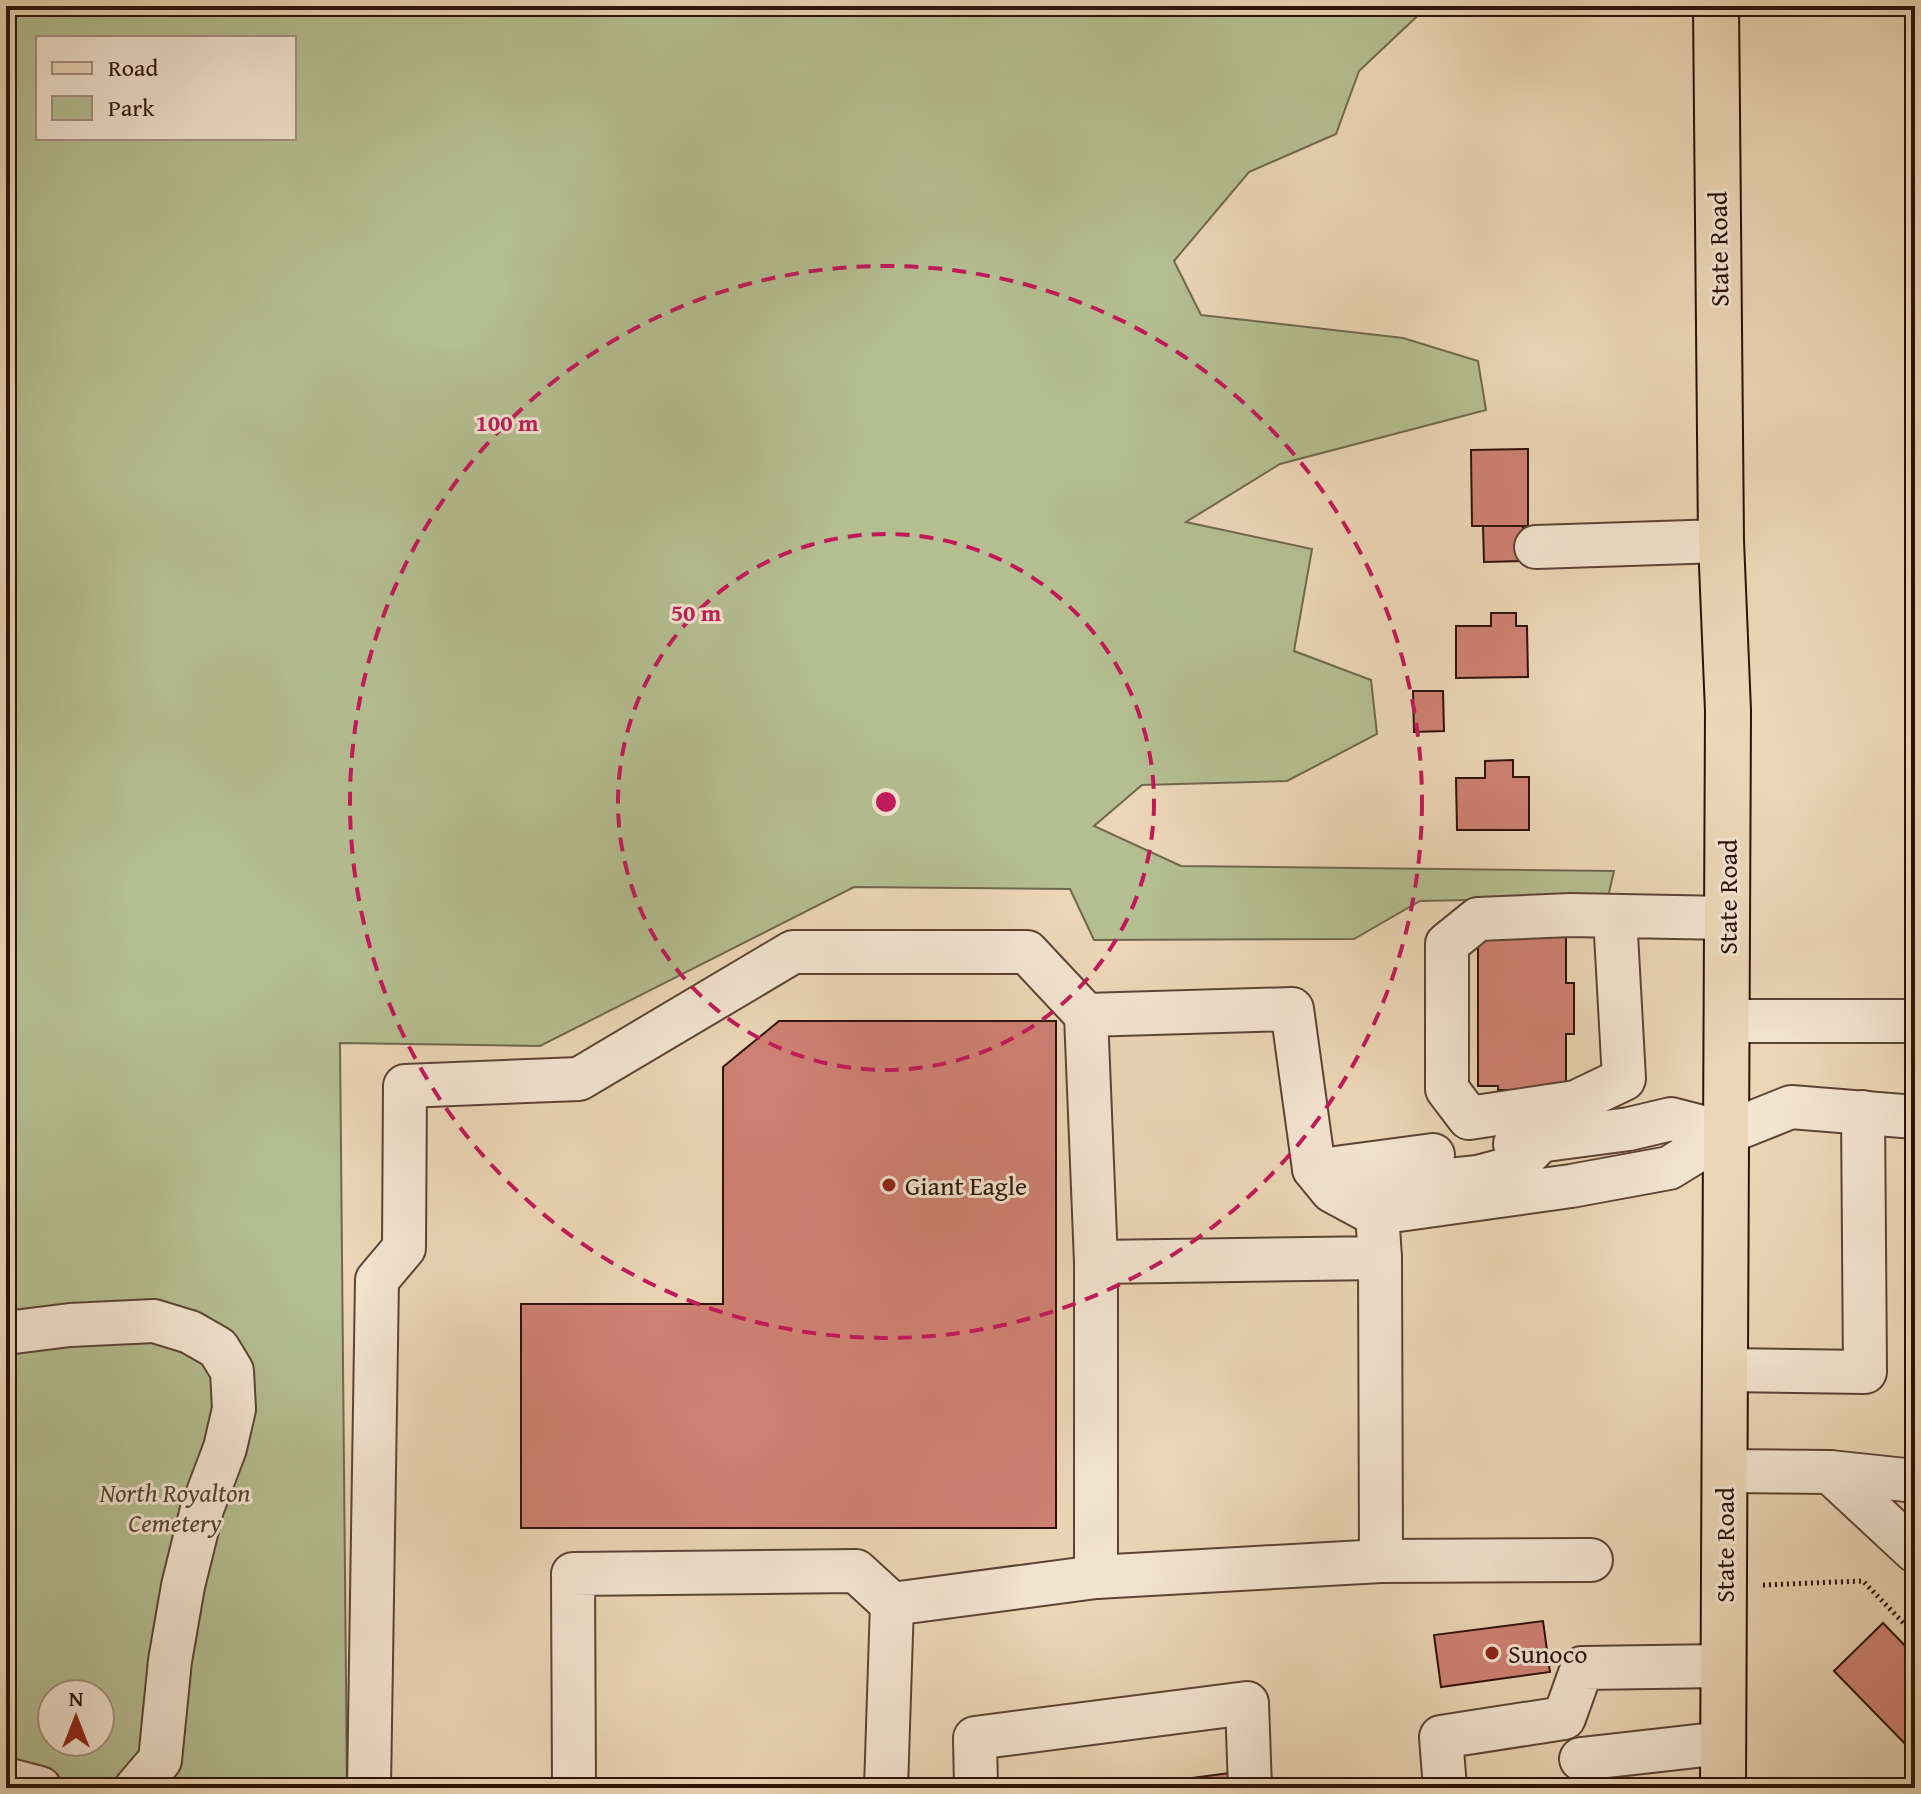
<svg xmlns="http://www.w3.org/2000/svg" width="1921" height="1794" font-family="'Gentium Book Plus',serif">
<rect width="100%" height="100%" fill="#ecd6b6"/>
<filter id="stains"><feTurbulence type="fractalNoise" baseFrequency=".0025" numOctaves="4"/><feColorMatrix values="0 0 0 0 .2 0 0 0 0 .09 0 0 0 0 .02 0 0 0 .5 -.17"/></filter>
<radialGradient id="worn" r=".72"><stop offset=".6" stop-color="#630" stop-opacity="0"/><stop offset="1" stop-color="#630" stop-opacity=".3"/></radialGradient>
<path fill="#b4be91" stroke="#70684c" stroke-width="2" fill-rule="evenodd" d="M6,6H1428L1359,71L1336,134L1249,172L1174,261L1201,315L1403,338L1478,361L1486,410L1280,464L1186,522L1312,549L1294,651L1371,680L1377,734L1287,781L1142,785L1094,826L1181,866L1614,871L1608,897L1420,901L1354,939L1094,940L1070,889L854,887L540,1046L340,1043L347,1788H6ZM38,38H294V138H38ZM52,1694H100V1742H52Z"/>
<g fill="#d08174" stroke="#2d1208" stroke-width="2">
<path d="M1528,449V526H1472L1471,450Z"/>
<path d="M1483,526H1523L1524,561L1484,562Z"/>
<path d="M1491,613H1516V626H1527L1528,677L1456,678V626H1491Z"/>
<path d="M1413,691H1443L1444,731L1414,732Z"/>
<path d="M1513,760V777H1529V830H1457L1456,778H1485V761Z"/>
<path d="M1566,931V983H1574V1034H1566V1085H1545V1090H1498V1086H1478V933Z"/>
<path d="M779,1021H1056V1528H521V1304H723V1067Z"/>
<path d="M1543,1621L1550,1672L1441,1687L1434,1635Z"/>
<path d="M1883,1623L1915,1656V1754L1834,1671Z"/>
<path d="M1229,1773L1231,1788H1117Z"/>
</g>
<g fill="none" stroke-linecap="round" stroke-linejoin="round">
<defs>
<g id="minor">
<path d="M1536,547L1721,541"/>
<path d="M1615,916L1624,1079L1576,1102L1469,1118L1447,1089V944L1478,919L1570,915L1727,918"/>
<path d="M1726,1021H1915"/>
<path d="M1540,1141L1515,1167L1478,1177L1420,1183L1393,1188L1385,1192L1377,1205V1213L1380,1258L1096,1262L1086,1015L1292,1009L1314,1169L1332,1191L1369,1211L1377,1213L1571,1186L1669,1168L1726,1133L1791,1107L1915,1117"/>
<path d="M1515,1144L1629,1129L1671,1119L1726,1133"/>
<path d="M1314,1169H1328L1433,1155"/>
<path d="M6,1333L70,1325L154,1321L190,1332L218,1348L232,1371L234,1409L225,1448L202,1509L183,1586L170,1661L160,1760L136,1788"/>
<path d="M1725,1370L1865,1372L1863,1112"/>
<path d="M1724,1471L1830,1472L1915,1551"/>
<path d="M1830,1472L1915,1481"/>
<path d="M1381,1561L1591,1560"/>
<path d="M1096,1577L1381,1561L1380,1258"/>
<path d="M1581,1759L1723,1743"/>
<path d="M6,1779L40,1788"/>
<path d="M369,1788L377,1280L404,1248L405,1086L579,1079L793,952H1027L1086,1015"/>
<path d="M574,1788L573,1574L856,1571L892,1604"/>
<path d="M886,1788L892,1604L1096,1577V1262"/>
<path d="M976,1788L975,1738L1247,1703L1250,1788"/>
<path d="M1445,1788L1441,1737L1564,1718L1582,1668L1723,1666"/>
</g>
<path id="major" d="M1716,6L1721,541L1728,711L1723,1788"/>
</defs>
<use href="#minor" stroke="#5d4334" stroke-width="46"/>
<use href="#major" stroke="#2d1208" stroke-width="48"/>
<path stroke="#2d1208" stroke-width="5" stroke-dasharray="2 4" stroke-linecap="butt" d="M1763,1585L1863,1581L1915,1635"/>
<use href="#minor" stroke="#f3e4d0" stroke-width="42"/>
<use href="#major" stroke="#ecd6b6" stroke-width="44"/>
</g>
<g fill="none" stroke="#c2185b" stroke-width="4" stroke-dasharray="14 10">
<circle cx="886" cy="802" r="268"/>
<circle cx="886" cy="802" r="536"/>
</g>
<g fill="#8f2418" stroke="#f3e4d0" stroke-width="3">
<circle cx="889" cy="1185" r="8"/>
<circle cx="1492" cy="1653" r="8"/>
</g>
<g text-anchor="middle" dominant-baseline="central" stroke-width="6" stroke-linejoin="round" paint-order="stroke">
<g font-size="26" fill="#2d1208" stroke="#f3e4d0">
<text transform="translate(1718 249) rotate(-91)">State Road</text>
<text transform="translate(1727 897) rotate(-90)">State Road</text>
<text transform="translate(1724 1545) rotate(-90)">State Road</text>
</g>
<g font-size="26" fill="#2d1208" stroke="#f3e4d0" text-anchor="start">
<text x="905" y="1185">Giant Eagle</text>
<text x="1508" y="1653">Sunoco</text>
</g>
<g font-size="26" font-style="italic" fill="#564631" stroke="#f3e4d0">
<text x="175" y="1492">North Royalton<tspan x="175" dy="30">Cemetery</tspan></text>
</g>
</g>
<circle cx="886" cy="802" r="12" fill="#c2185b" stroke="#f3e4d0" stroke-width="4"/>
<g font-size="24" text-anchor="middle" font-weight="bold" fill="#c2185b" stroke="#f3e4d0" stroke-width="6" stroke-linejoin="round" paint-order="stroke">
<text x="507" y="431">100 m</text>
<text x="696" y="621">50 m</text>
</g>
<rect width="1921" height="1794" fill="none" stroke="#ecd6b6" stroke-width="32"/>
<rect x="8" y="8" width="1905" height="1778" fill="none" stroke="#2d1208" stroke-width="4"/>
<rect x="16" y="16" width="1889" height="1762" fill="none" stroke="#2d1208" stroke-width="2"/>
<rect x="36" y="36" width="260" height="104" fill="#f3e4d0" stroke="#a49080" stroke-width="2"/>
<rect x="52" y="62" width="40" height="12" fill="#ecd6b6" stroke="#a49080" stroke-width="2"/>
<text x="108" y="76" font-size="24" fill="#2d1208">Road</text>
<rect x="52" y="96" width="40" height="24" fill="#b4be91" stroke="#a49080" stroke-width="2"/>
<text x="108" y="116" font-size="24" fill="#2d1208">Park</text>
<g transform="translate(76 1718)"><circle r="38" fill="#f3e4d0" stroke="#a49080" stroke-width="2"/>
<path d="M0-6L14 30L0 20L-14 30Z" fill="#8f2418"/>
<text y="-12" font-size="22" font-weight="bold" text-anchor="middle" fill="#2d1208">N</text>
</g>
<rect width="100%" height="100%" filter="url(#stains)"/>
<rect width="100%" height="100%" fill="url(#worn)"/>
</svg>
